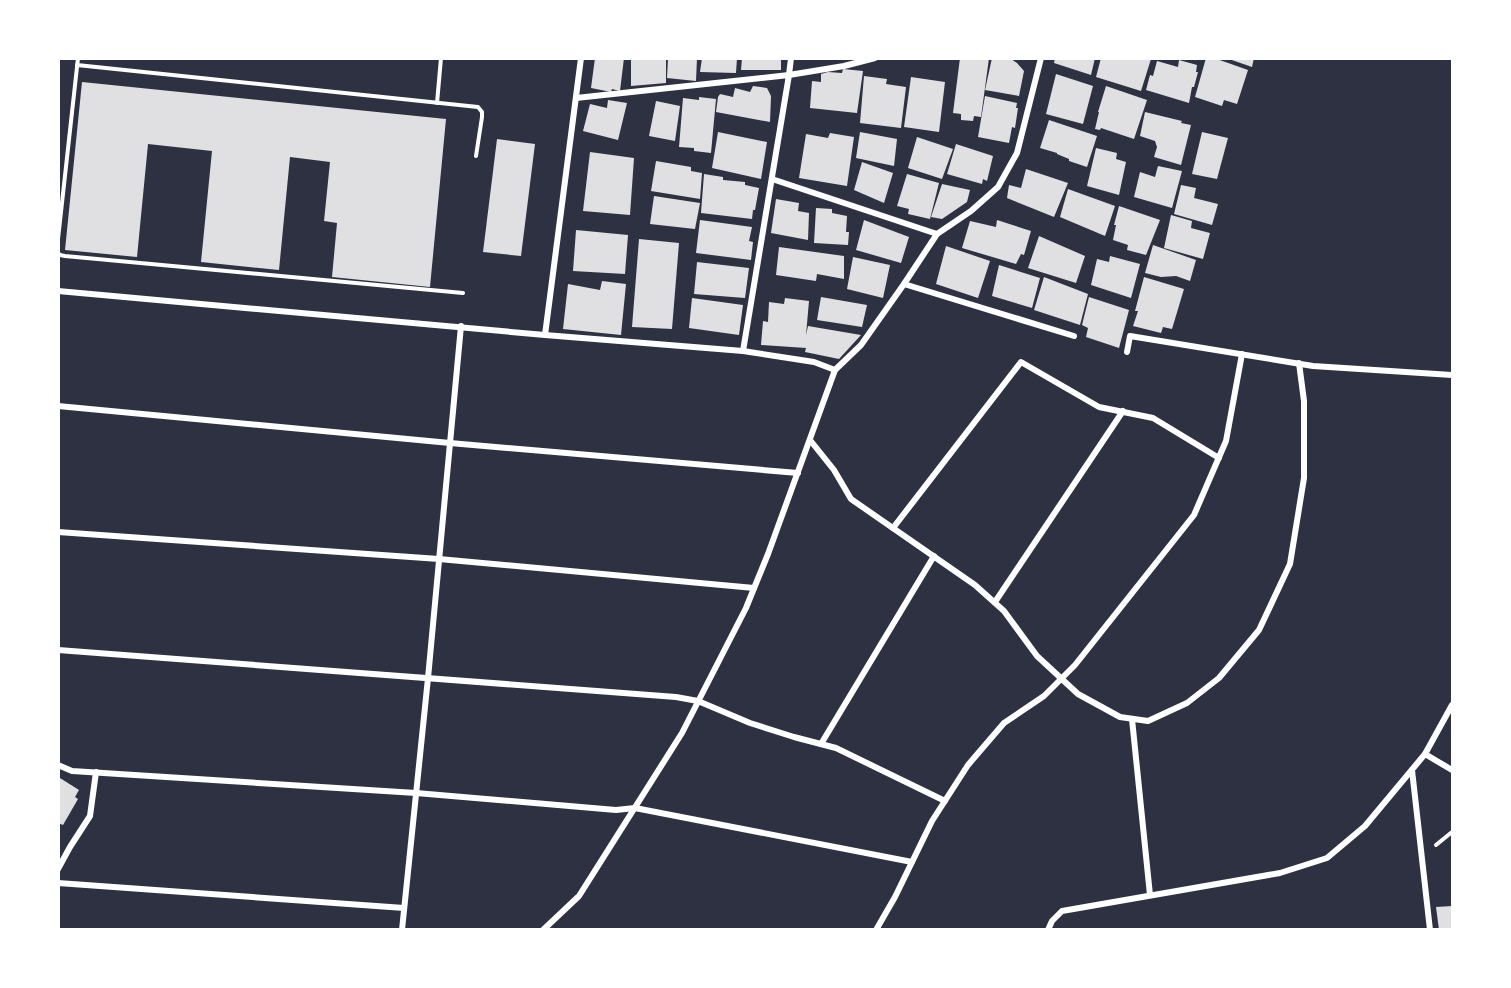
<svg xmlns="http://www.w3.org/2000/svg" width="1511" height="988" font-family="Arial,sans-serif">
<rect width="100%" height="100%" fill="#2d3142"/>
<g fill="#e0e0e3">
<path d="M595,58H624L620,91L612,89L611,92L591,88Z"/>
<path d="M631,58H666V83L631,86Z"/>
<path d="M668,58H697L696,81L667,78Z"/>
<path d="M702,58H737L736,73L700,72Z"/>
<path d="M742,58H781V70H741Z"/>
<path d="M960,58H989L981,117L974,116L973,121L961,120V114L953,113Z"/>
<path d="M992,58L1011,59L1017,63L1024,71L1019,96L985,90Z"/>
<path d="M1055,58H1095L1091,75L1054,63Z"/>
<path d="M1101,58L1151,59L1141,91L1096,77Z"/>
<path d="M1206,58H1214L1248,70L1237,104L1224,100L1222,106L1195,97Z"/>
<path d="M1226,58H1254L1252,67Z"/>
<path d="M1179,60L1197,65L1196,72H1198L1194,87H1192L1189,103L1146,90L1150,75L1153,76L1157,61L1178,67Z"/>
<path d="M843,69L863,71L857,113L810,108L812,81L821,82V74L828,72L842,73Z"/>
<path d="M1056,74L1093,86L1083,124L1046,114Z"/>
<path d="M864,76L887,79L886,84L906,87L901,128L860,123Z"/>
<path d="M911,77L945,82L939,132L904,127Z"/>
<path d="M82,82L446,119L430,287L332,277L337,223L324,221L330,162L290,157L279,270L201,262L212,151L148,144L137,257L65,250Z"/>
<path d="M753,86L767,88L771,96L770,122L716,112L718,97L720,94L733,97L735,88L750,92Z"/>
<path d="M1106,86L1147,100L1134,139L1101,128L1100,130L1095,129L1099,112H1098Z"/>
<path d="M985,96L1017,103L1016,108H1018L1015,128L1012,127L1009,143L978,137Z"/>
<path d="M699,97L716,99L711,153L694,151V148L679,147L683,98L699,100Z"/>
<path d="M608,100L627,103L618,140L583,131L590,104L607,108Z"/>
<path d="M656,101L680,106L675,141L649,136Z"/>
<path d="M1145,112L1182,121L1181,123L1191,125L1181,165L1154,157L1157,147L1155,141L1140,136Z"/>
<path d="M1049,120L1097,136L1087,167L1069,161V159L1057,154V153L1040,148Z"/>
<path d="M718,132L767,142L761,179L712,168Z"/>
<path d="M860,132L897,139L894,166L856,158Z"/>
<path d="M1202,132L1228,138L1217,179L1192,174Z"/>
<path d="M830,133L854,137L847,186L799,178L806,134L828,138Z"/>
<path d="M917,137L953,149L942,179L908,168Z"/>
<path d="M497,139L535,144L521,256L483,252Z"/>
<path d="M956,144L993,156L987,181L983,179L982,184L947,174Z"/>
<path d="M1096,148L1117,153L1116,159L1126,162L1119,195L1087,186Z"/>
<path d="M590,152L634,158L630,215L583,211Z"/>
<path d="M656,161L691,167V171L702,173L700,199L651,191Z"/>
<path d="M862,162L893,173L884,203L854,190Z"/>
<path d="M1158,166L1182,171L1172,208L1134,197L1140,172L1155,177Z"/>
<path d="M1026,169L1068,183L1054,217L1007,198L1009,185L1021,188Z"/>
<path d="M704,174L723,177V180L745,182V185L759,188L755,210H753L752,219L701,213Z"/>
<path d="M907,174L939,183L930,219L908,214L909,209L897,206Z"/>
<path d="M942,184L970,190L967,202L942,219L931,217Z"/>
<path d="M1181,185L1196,188L1194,198L1218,204L1212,225L1174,214Z"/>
<path d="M1068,189L1115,206L1105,236L1060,217Z"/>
<path d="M654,196L700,203L695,229L650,224Z"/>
<path d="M776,199L799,203L798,211L809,213L808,240L771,233Z"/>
<path d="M1119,206L1160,220L1146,255L1127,250L1128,245L1113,240L1116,225H1114Z"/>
<path d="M816,208L832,209V213L847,216L846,232H849L848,245L814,243Z"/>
<path d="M1171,215L1192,221L1191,228L1210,233L1203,259L1164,248Z"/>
<path d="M700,220L752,227L749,241L753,242L751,260L696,253Z"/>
<path d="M864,220L909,237L901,263L856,250Z"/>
<path d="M997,220L1031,231L1024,255L1021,254L1016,264L962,248L970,221L996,227Z"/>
<path d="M576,230L628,235L625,274L573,271Z"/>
<path d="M1039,236L1085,256L1076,283L1028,268Z"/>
<path d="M639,239L679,243L672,329L632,327Z"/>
<path d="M1153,245L1196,260L1190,281L1176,276L1161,277L1145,273Z"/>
<path d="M946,246L990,261L978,298L936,284Z"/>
<path d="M779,247L844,256V279L817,274L816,281L776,275Z"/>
<path d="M1110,256L1140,264L1131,298L1091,285L1097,259L1109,262Z"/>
<path d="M853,257L890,265L883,298L847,289Z"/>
<path d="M697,262L749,268L745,298L694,294Z"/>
<path d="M999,265L1040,278L1032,308L992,296Z"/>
<path d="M1044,277L1088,294L1080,325L1034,310Z"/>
<path d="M1144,277L1184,289L1172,329L1163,327L1161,333L1133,326L1138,311H1135Z"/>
<path d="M602,281L626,284L621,335L563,329L568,284L600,290Z"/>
<path d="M821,297L867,305L862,327L817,320Z"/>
<path d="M1089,297L1129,310L1119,348L1086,337L1088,328L1082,325Z"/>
<path d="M692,298L743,305L739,335L689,328Z"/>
<path d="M785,298L809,301L806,335L808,326L861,335L839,359L805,352L806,348L761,345L763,321L768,322L769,302L784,304Z"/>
<path d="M60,778L79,790L75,797L78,799L63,825L58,823V780Z"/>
<path d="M1452,906V930H1439L1436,907Z"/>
</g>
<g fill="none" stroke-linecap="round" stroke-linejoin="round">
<g stroke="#fff" stroke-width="4">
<path d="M77,65L478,107L482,112V117L476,156"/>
<path d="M437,103L441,58"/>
<path d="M58,239L78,58"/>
<path d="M58,253L60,255L65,256L463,293"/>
<path d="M1436,845L1452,832"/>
</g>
<g stroke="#fff" stroke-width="6">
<path d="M576,98L789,75L844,66L875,58"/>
<path d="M772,179L937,234"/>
<path d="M904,284L1074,336"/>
<path d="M58,291L545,335L743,351L814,362L835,370"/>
<path d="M545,335L581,58"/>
<path d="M743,351L789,75L791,58"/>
<path d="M1127,352L1130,336L1313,366L1452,375"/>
<path d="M58,406L450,443L798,473"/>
<path d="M810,440L834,470L851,499L975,585L1004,611L1037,656L1078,694L1120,717L1148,721L1187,703L1219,678L1259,630L1290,564L1304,478V401L1299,363"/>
<path d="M893,528L1021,362L1099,407L1153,418L1219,458"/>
<path d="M58,532L439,559L754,588"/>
<path d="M995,602L1123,411"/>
<path d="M58,650L676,697L698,701L750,723L794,737L836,748L945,801"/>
<path d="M1132,719L1150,895"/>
<path d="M821,744L934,556"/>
<path d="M1425,754L1452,770"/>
<path d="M58,765L72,771L416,793L616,810L635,808L912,862"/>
<path d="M1412,770L1430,930"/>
<path d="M58,869L70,847L90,816L96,772"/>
<path d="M58,883L404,908"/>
<path d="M402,930L428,678L461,326"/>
<path d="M543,930L579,896L682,733L746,608L768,554L835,370L861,345L904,284L937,234L971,211L998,187L1017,153L1041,58"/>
<path d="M876,930L895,897L932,821L968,765L1004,723L1044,696L1075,665L1194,515L1226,441L1242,354"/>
<path d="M1048,930L1052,921L1062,911L1280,873L1327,858L1365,826L1425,754L1452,705"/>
</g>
</g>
<rect width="1511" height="988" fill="none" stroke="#ffffff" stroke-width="120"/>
</svg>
